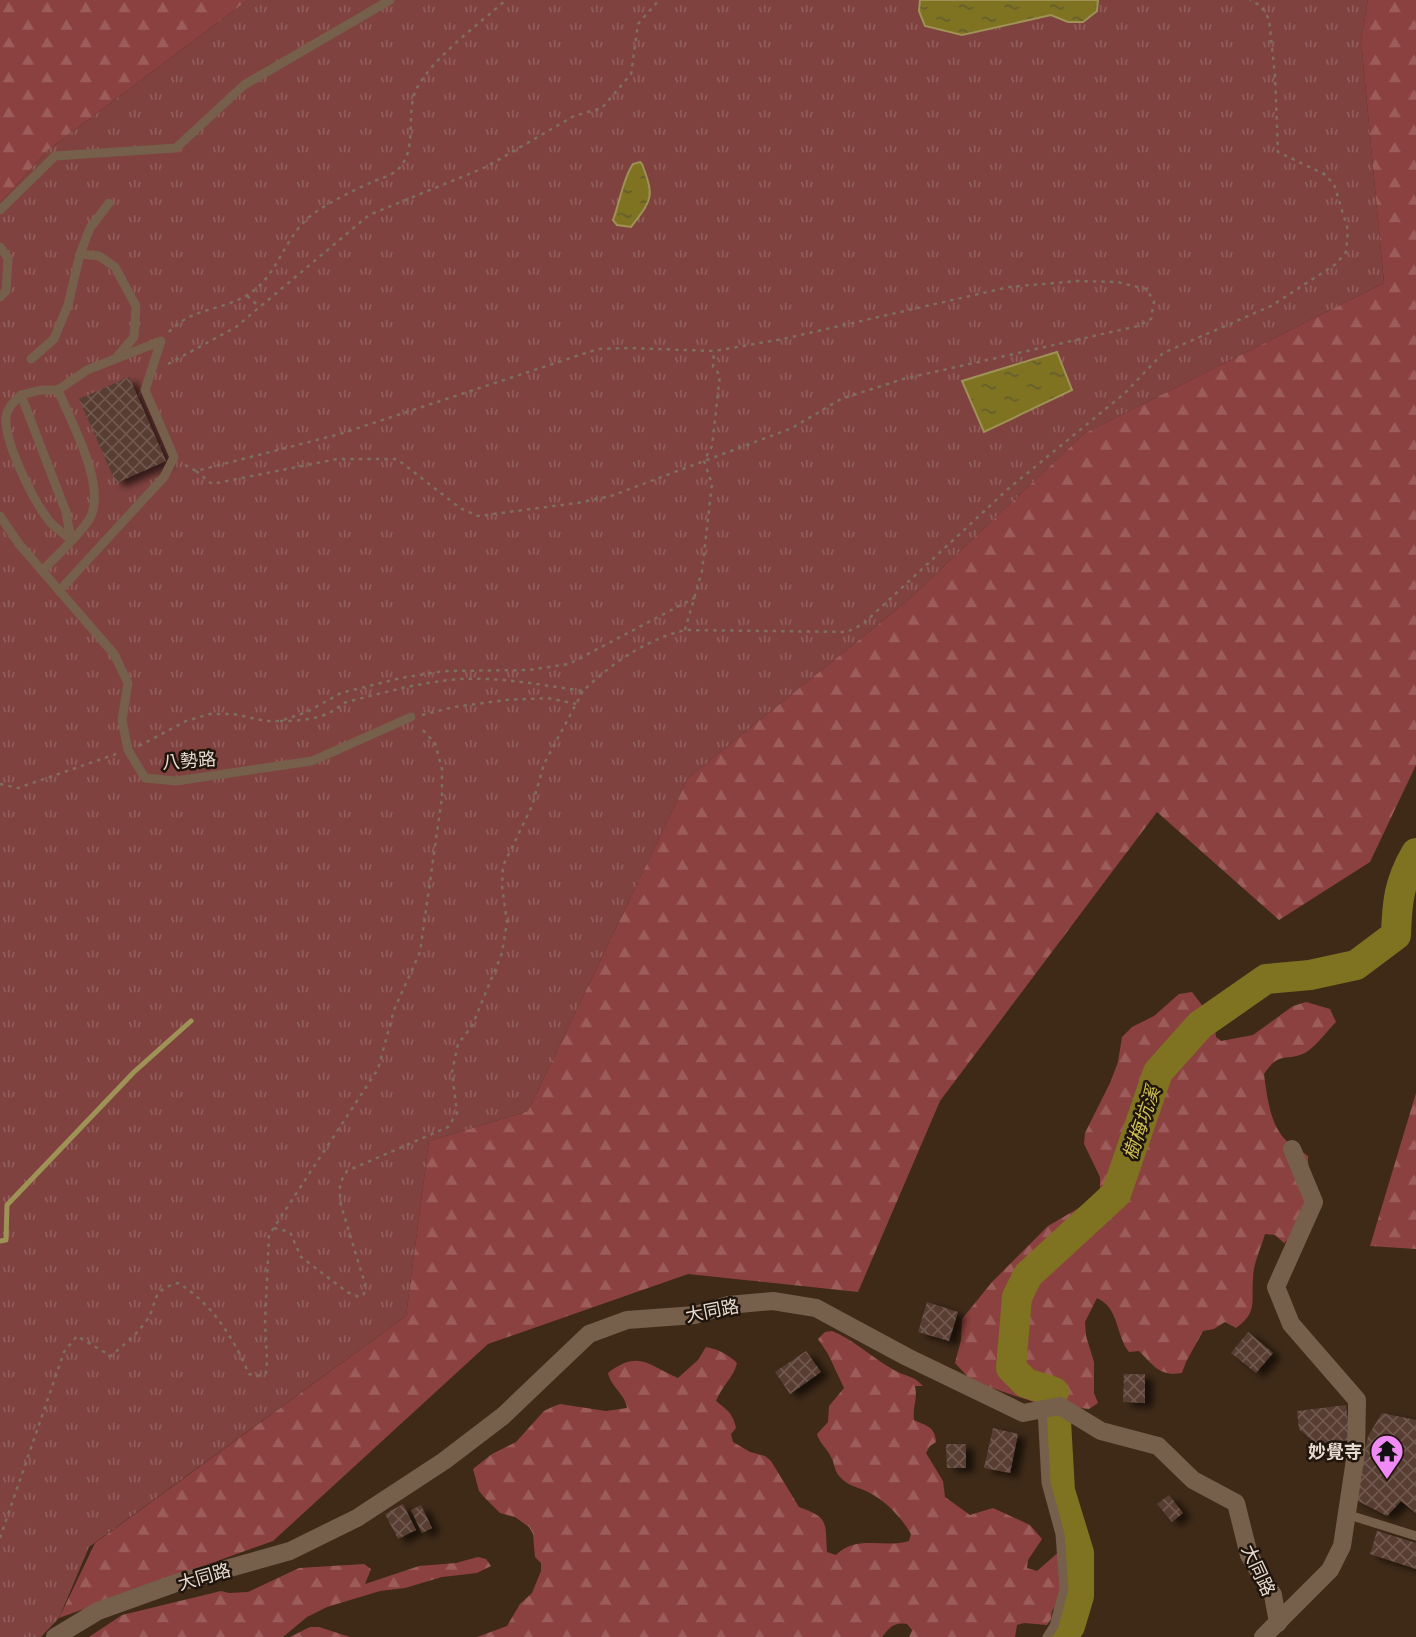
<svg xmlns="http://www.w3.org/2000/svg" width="1416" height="1637" font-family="Ubuntu,'Noto Sans TC',sans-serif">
<defs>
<pattern id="grass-tufts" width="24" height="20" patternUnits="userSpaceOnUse" patternTransform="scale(1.75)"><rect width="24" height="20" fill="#7f423f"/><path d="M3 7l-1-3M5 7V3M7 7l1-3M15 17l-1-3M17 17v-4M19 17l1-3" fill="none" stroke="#915d5a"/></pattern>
<pattern id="forest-firs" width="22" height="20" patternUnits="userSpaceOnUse" patternTransform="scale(1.75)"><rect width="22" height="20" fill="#8b413f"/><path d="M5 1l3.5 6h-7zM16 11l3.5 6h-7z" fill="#9b5c5a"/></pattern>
<pattern id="water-ripples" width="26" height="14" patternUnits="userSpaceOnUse" patternTransform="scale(1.75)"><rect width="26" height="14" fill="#7f7321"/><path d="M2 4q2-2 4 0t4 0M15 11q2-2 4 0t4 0" fill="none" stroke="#655d2e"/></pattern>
<pattern id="building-cross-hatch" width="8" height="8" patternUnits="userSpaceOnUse" patternTransform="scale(1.75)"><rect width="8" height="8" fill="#583d32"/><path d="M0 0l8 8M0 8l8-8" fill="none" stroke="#70584f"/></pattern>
<filter id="shadow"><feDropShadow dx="8" dy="4.5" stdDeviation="3.5" flood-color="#0009"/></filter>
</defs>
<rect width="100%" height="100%" fill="#3f2a18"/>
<path fill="url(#grass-tufts)" d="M248,0H1368L1361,40L1384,283L1085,433L907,601L688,778L528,1111L429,1141L406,1316L89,1547L59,1618L41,1637H0V203L48,150Z"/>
<g fill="url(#forest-firs)">
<path d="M0,0H248L48,150L0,203Z"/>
<path d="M1368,0H1416V765L1370,862L1279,920L1157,812L940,1101L858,1292L688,1274L488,1344L273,1541L59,1618L95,1543L406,1316L429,1141L528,1111L688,778L907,601L1085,433L1384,283L1361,40Z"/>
<path d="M1192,992L1214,1021L1216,1037L1221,1041L1253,1035L1293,1006L1306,1002L1330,1009L1336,1022C1327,1031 1318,1044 1308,1051C1288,1064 1281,1048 1264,1074C1267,1096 1270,1128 1289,1143C1294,1148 1302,1151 1308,1156L1309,1195L1292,1236L1284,1243L1275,1235L1265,1234C1261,1248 1253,1264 1253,1278C1251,1302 1258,1312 1236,1328L1225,1322L1214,1329L1203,1331L1186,1362L1182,1373C1160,1377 1153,1365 1139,1351L1129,1352C1115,1334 1120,1309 1097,1298L1085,1322L1086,1336L1094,1362V1393L1098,1403L1089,1409L1037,1403L977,1383L967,1376L955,1363L961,1340L962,1319L992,1282L1048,1226L1094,1199L1100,1188V1177L1084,1144L1085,1133L1110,1083L1118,1062L1122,1037L1132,1027L1154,1016L1179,994Z"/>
<path d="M1416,1093V1249L1370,1246Z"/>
<path d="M832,1331C853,1339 874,1359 894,1370C906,1377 913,1375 923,1386H915C918,1399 912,1408 914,1420C926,1426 935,1426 936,1442L930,1446L926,1453L943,1481L945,1497L970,1515L993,1508L1030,1525L1042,1539L1028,1560L1027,1568L1037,1571L1061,1550L1065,1591L1052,1611L1051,1619L1047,1625L1024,1623L1017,1625L1015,1637H909L912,1630L907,1624C894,1622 890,1627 882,1637H477L507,1626L520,1604L532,1593L541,1571V1563L535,1557L533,1534L529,1527L515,1517L500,1513L485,1498L479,1491L473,1469L492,1454L516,1442L544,1411L552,1407L560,1404L606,1411L627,1408C625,1394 611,1387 608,1373C639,1349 649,1366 678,1378L698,1360L706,1347C718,1349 729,1355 737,1363C734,1377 721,1387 716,1401C727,1410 733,1413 736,1428L731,1434L733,1442L750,1452L765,1456L771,1461L799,1507C829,1518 825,1521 827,1552L836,1555C857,1534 884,1549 909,1541L911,1534C901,1517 886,1501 868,1492C858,1487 848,1486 840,1477C834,1471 835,1464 831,1457C827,1448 820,1444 817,1434L828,1422L829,1406L844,1388L828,1354L818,1339L825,1332Z"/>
<path d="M478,1557L486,1559L491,1566L477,1573L442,1577L405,1588L380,1591L327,1607L307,1617L283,1637H89L122,1615L221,1591L229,1593L248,1592L299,1568L364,1564L371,1569L365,1584L419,1566L456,1563Z"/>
<path d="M310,1627H319L350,1637H290Z"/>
</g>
<g fill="url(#water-ripples)" stroke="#9e9256" stroke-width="2">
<path d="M920,0H1098L1097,11L1083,22H1068L1051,15L962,35L925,26L919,11Z"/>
<path d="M640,162L642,164C655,198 652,199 631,227L617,225L613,220C620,202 623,178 633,164Z"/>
<path d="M1057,352L1072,390L984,432L962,381Z"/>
</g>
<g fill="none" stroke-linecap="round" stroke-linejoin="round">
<path stroke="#9e9256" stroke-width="5" d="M0,1241L6,1240L7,1205L134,1072L191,1021"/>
<g stroke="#7f7321" stroke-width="30">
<path d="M1054,1392L1026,1383L1011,1368L1017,1297L1028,1275L1116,1194L1158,1072L1200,1025L1266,979L1310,975L1356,965L1396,935C1397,902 1399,882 1416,853"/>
<path d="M1056,1421L1060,1491L1079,1553V1596L1070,1626L1062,1637"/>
</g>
</g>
<g fill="url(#building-cross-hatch)" filter="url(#shadow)">
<path d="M129,377L166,461L116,483L79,399Z"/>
<path d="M927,1302L958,1312L949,1341L918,1332Z"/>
<path d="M1248,1332L1273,1353L1256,1373L1231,1353Z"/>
<path d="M806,1351L821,1372L790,1394L775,1372Z"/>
<path d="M1124,1374H1145V1403L1123,1402Z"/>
<path d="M1346,1405L1350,1440L1316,1444L1299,1429L1297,1411Z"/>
<path d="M1382,1413L1416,1420V1513L1401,1501L1387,1516L1354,1499L1368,1436Z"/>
<path d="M993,1428L1018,1434L1010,1473L984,1468Z"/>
<path d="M946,1444H966V1468H947Z"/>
<path d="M1169,1495L1183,1513L1172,1522L1157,1504Z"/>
<path d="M403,1504L416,1530L398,1539L385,1514Z"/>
<path d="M421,1505L432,1528L422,1533L411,1510Z"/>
<path d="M1377,1531L1416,1543V1569L1370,1554Z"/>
</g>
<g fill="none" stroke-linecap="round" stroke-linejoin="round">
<g stroke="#7f6d5e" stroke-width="2.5" stroke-dasharray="3.5 5" stroke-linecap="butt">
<path d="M247,296L260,307"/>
<path d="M169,332C192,307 223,311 249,294C277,276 283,241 307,219C321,206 354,190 372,182C379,179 390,176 396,171C419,153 405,114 416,90C432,58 479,24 506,0"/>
<path d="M168,364L236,327L369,215L486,167L574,116L602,108L631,74L638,24L659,0"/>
<path d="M185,465L196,471L340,434L598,349L629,348L714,351L783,339L1009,287L1078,281L1117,282L1146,289L1154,301L1151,319L1138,326L903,379L841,399L792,428L611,496L577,503L478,516L460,508L397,459H337L212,484L196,471"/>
<path d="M685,630L702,571L712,484L704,461L712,446L720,375L713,367L714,351"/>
<path d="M422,715L454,707L506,700L548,698L577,704"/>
<path d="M280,721C301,721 328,719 343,703C382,693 420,682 460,679C501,677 542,685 583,691C612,663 645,640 685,630L847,632L863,624L1008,489L1125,393L1163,353L1271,306L1336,264L1346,252L1348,230L1334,184L1324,174L1278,152L1275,76L1269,19L1261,6L1250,0"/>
<path d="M139,746L186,721L210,714H234L265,721H280L307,712L341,693L401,678L444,671L529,670L569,664L696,597"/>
<path d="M0,784L18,788L116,754"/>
<path d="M274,1228L290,1232L301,1257L347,1292L359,1297L364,1294L365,1284L340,1202V1183L347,1171L448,1127L457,1113L452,1072L458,1044L472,1026L502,953L507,922L502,886L503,866L532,806L544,764L583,691"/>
<path d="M0,1538L64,1352L77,1336L111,1356C122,1346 135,1336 144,1324C160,1305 147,1291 178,1283C212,1303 234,1339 249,1374L257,1376L266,1373L267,1360L265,1323L269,1235L378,1069L394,1010L420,952L442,797V769L435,743L420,727"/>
</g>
<g stroke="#765f4b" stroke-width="9">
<path d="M0,210L55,156L176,148L244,85L390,0"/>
<path d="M0,247L8,258L6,291L0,297"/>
<path d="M80,254L99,256L115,267L136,306L134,337L116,358"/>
<path d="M31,359L54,339L68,305L80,254L90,228L109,203"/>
<path d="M21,395L66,512L71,540C65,534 56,529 50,522C34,502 4,443 6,417C7,408 14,401 21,395Z"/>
<path d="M21,395L41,390H58"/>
<path d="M0,516L19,544L114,654L128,683L122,720L128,750L145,778L176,781L312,761L411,717"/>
<path d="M42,571C55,557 81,534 90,518C107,486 71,422 58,390L87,370L161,341L145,390L174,457L164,477L59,591"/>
<path d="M1042,1409L1046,1483L1060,1534L1064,1589L1054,1626L1047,1637"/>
<path d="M1346,1514L1416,1536"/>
</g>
<g stroke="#765f4b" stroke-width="18">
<path d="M55,1637L98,1611L176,1583L290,1551L357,1518L444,1461L503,1416L589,1334L627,1320L695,1315L728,1305L773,1301L816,1308L907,1357L1023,1413L1060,1406L1101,1431L1158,1446L1193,1480L1236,1503L1249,1555L1273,1595L1278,1623"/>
<path d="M1263,1637L1330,1570L1342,1546L1356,1453L1357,1400L1291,1324L1276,1287L1314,1202L1292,1149"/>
</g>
</g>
<defs>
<symbol id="temple-pin" viewBox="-11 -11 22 30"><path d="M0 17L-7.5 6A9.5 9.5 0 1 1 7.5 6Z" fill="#f08bf5" stroke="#1f150d"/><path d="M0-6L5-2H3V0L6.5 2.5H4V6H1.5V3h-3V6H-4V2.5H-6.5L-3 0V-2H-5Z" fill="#111"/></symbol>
</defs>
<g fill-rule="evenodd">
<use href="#temple-pin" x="1368" y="1432" width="38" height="52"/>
</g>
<g text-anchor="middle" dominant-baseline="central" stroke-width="5" stroke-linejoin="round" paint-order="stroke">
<g font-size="18" fill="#e8dbd0" stroke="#1f150d">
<text transform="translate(189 760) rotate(-4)">八勢路</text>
<text transform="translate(712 1310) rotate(-11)">大同路</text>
<text transform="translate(1259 1570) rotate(65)">大同路</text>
<text transform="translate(204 1576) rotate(-16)">大同路</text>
</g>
<g font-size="18" font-weight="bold" fill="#e8dbd0" stroke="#1f150d" text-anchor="end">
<text x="1362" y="1451">妙覺寺</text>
</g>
<g font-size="19" font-style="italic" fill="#d1c253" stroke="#1f150d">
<text transform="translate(1141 1123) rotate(-71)">樹梅坑溪</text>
</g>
</g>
</svg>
